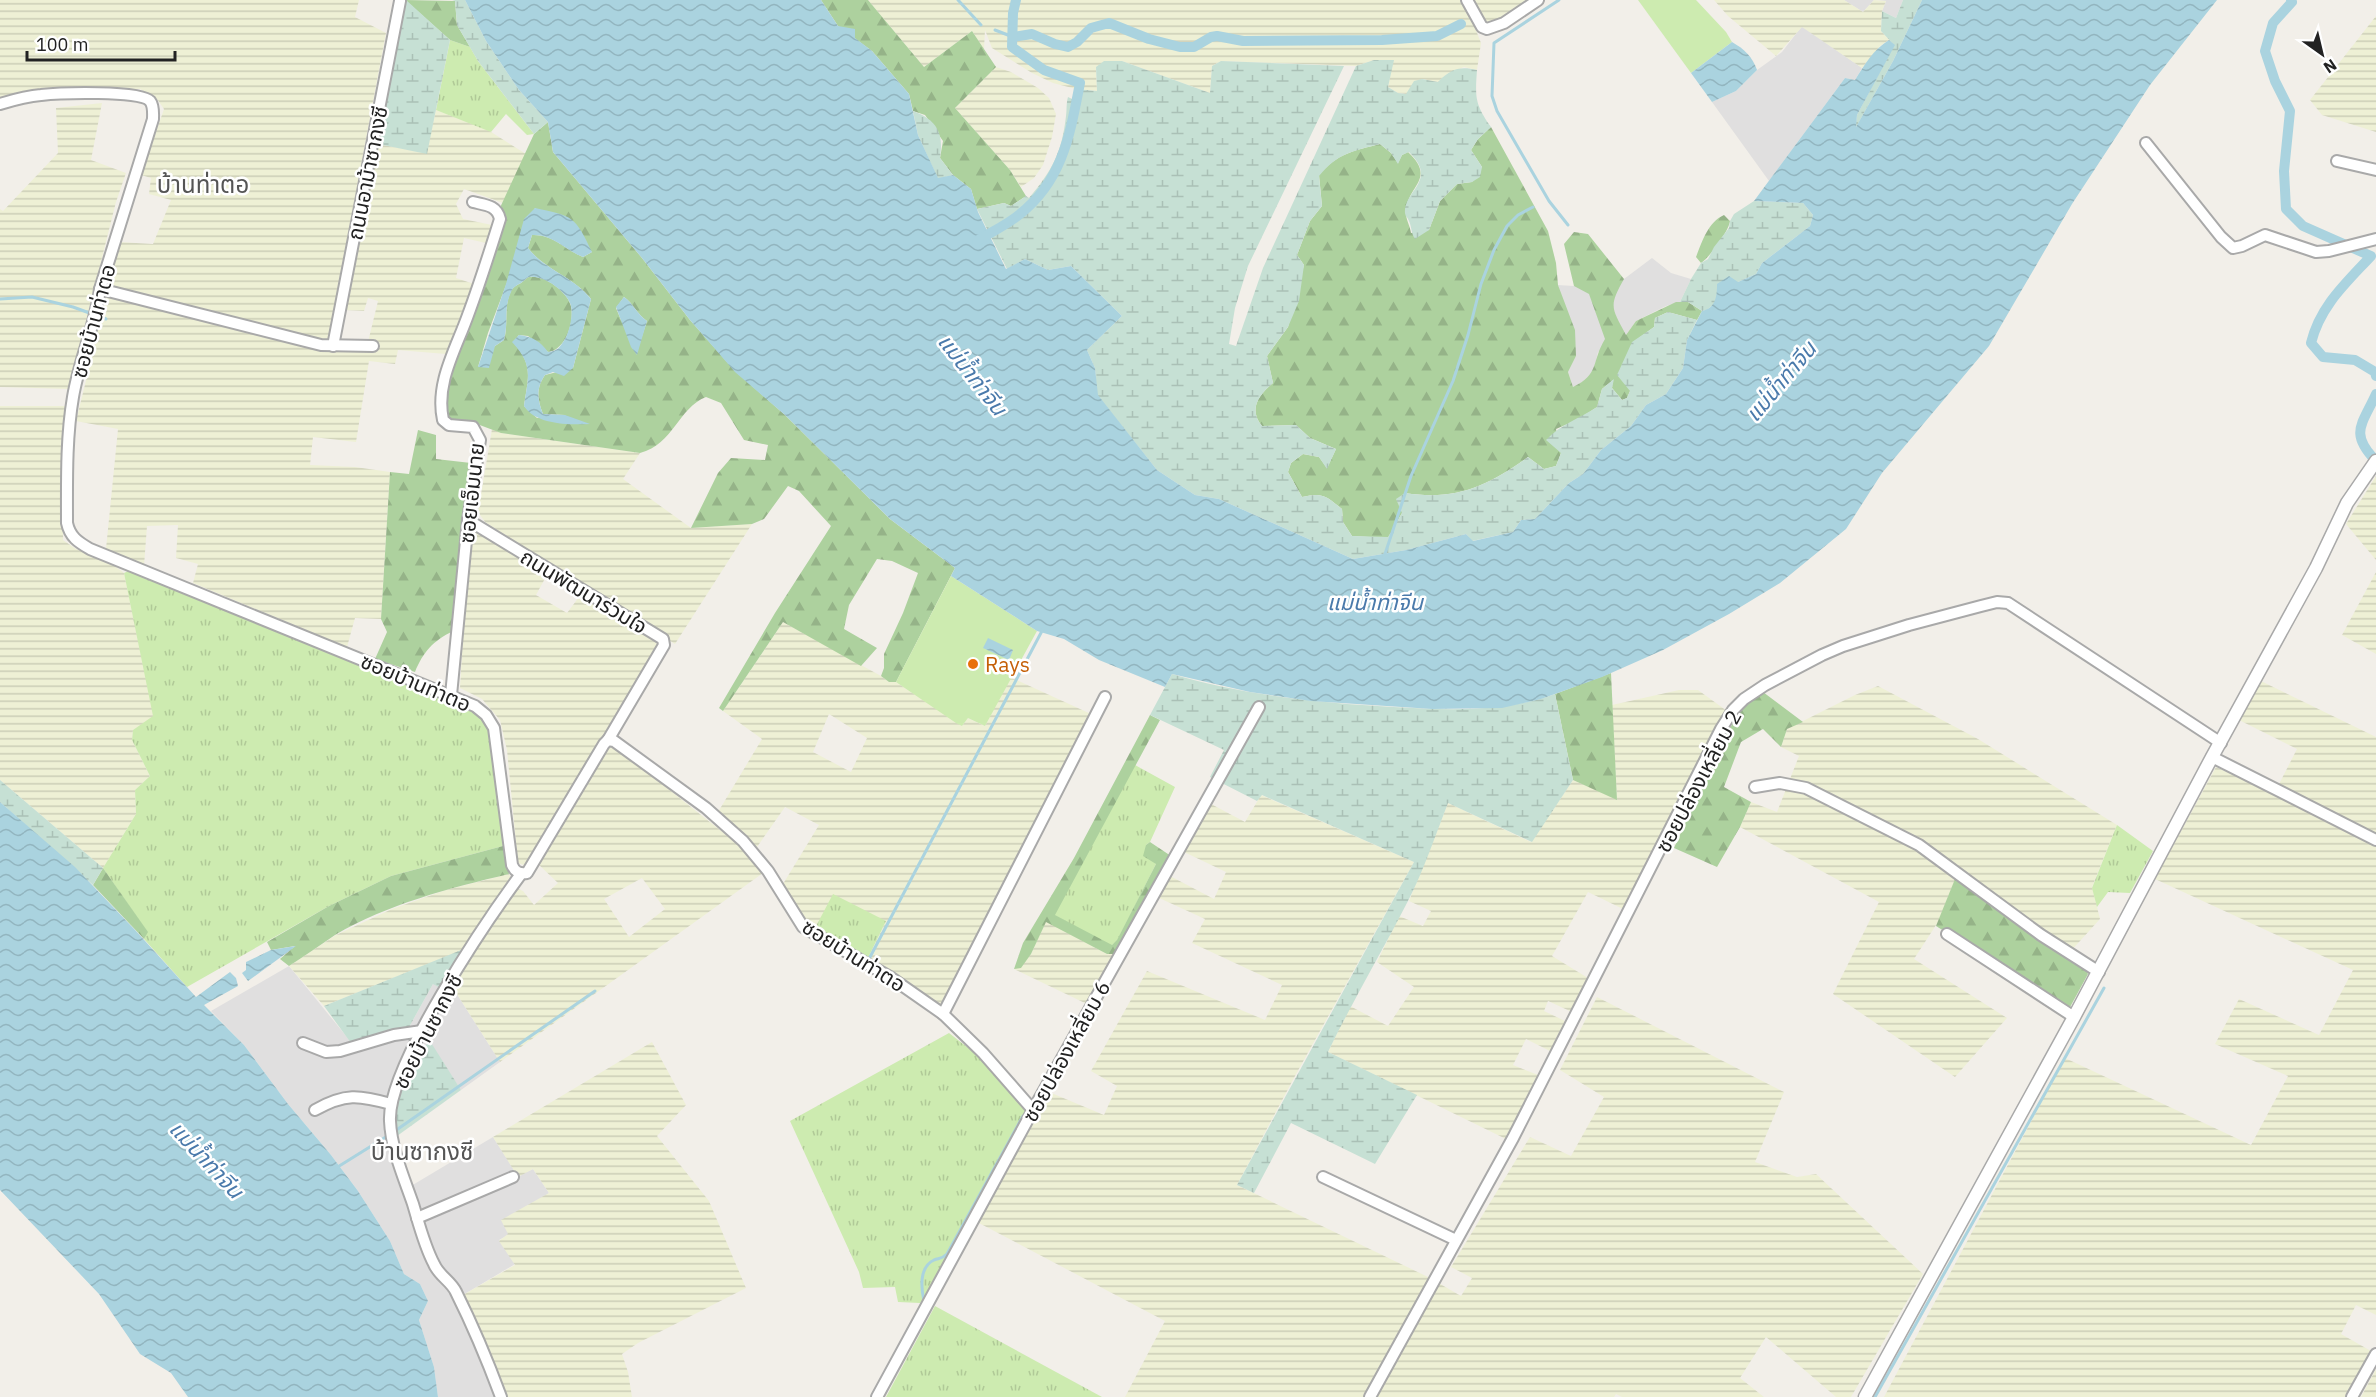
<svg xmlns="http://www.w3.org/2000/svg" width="2376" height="1397" font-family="'IBM Plex Sans','Noto Sans Thai',sans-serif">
<defs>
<pattern id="farmland-rules" width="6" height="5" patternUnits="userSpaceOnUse" patternTransform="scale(1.5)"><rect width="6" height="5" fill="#eef0d5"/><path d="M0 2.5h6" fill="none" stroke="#ccceb7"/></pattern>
<pattern id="grass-tufts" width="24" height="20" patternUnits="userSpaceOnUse" patternTransform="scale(1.5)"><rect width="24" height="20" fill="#cdebb0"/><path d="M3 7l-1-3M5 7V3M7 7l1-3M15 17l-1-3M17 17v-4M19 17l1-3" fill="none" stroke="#b0c997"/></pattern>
<pattern id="forest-firs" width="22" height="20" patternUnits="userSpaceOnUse" patternTransform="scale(1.5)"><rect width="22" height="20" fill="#add19e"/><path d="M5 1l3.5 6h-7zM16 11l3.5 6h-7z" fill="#95b388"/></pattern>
<pattern id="wetland-marsh" width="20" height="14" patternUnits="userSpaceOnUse" patternTransform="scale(1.5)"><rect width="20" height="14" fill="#c6e0d4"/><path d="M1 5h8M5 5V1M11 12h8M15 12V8" fill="none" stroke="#aac0b6"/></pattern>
<pattern id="water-waves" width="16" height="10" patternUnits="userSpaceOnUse" patternTransform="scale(1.5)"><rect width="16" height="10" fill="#aad3df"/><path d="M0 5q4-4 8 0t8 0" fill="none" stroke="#92b5bf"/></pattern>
</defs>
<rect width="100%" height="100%" fill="#f2efe9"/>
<g fill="#e0dfdf">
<path d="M1844,0H1874L1863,12Z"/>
<path d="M1877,0H1903L1896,18L1882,11L1886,1Z"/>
<path d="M1802,26L1862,68L1855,80L1845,78L1769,181L1712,102L1736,91L1757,70L1782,52Z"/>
<path d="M1652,258L1671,273L1691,279L1680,302L1666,306L1636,321L1626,335L1598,352L1593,374L1585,381L1573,387L1568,372L1576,356L1558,285L1574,286L1624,279Z"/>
<path d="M289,966L351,1042L408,1029L433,984L448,980L500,1062L461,1090L429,1042L394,1125L411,1186L493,1137L518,1176L533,1169L549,1193L508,1235L499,1240L515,1264L463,1295L507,1397H438L434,1367L419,1320L428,1301L420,1284L404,1274L390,1241L358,1191L331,1155L288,1104L244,1045L211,1011Z"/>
</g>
<g fill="url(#farmland-rules)" fill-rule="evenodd">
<path d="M0,0H359L355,17L386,33L328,340L368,342L378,301L368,298L364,311L345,310L378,144L426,153L436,110L488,130L526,154L503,203L464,189L456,204L463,219L492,225L486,243L464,238L456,278L474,284L446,354L398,350L395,364L369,361L356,442L313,437L310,465L355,467L390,472L381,619L355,618L347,647L193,583L198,564L176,558L178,525L147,526L144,566L106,549L118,429L76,421L94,348L106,285L119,242L153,244L171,200L149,194L151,178L141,175L164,109L157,99L140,89H46L0,101Z"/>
<path d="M868,0H1460L1474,25L1481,43L1477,70L1464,67L1447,74L1438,82L1422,79L1407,94L1398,93L1388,87L1393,60H1374L1356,66L1221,61L1212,66L1210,93L1122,61L1096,67L1097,91L1076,89L1053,83L1032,73L992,48L985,30L984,49L972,31L924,67Z"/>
<path d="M1471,0H1531L1494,25L1486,24Z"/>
<path d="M1714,0H1844L1863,12L1874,0L1886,1L1882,11L1881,31L1889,40L1880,46L1862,68L1802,27L1776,56L1728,16Z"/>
<path d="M2376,16V132L2322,115L2310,100Z"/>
<path d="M996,67L1011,72L1038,88L1049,98L1056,114L1052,137L1043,165L1034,178L1021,187L1010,170L955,108Z"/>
<path d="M102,103L91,160L126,173L116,202L69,389L0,387V209L3,211L58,153L56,108Z"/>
<path d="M0,406H66L63,540L76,549L112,564L124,573L154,717L133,730L132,740L150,776L135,790L136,814L103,868L0,780Z"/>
<path d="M492,429L501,433L640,453L623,479L691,528L752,524L675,644L485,522L478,512Z"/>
<path d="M2376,476V560L2346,524Z"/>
<path d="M472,527L548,573L536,595L567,613L582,593L658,640L661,644L524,865L518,863L507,750L500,720L482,699L460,688L469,530Z"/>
<path d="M2376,572V654L2342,635Z"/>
<path d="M783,622L881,676L889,682H896L962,726L968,718L985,726L1010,677L1091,714L942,1006L866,962L886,921L814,930L796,907L783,884L819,825L785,807L757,847L718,812L762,739L723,711ZM829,714L867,738L851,772L813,752Z"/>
<path d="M2261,681L2376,737V833L2278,786L2297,749L2239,720Z"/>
<path d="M1878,686L1978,739L2117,825L2092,887L2100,919L2070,952L1955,880L1938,922L1914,959L2007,1018L1955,1077L1833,994L1879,902L1740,827L1751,802L1777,812L1799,756L1781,747L1787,729L1855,695Z"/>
<path d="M1679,690H1698L1727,711L1623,909L1588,892L1552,956L1588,978L1572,1012L1548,1001L1544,1011L1565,1021L1550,1051L1526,1039L1513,1065L1538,1075L1506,1139L1328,1052L1350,1006L1388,1026L1414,987L1377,962L1399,916L1423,926L1431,911L1409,901L1448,803L1531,842L1573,780L1617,799L1612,705Z"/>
<path d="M610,748L618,749L730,838L749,853L763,873L500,1062L448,980L465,949L324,1006L289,966L336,935L392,909L446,890L509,874L516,888L523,891L534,905L558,883L538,864L605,751ZM642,878L665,909L629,937L604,899Z"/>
<path d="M2216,767L2376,842V1315L2356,1305L2341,1334L2371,1351L2345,1397H1884L2065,1058L2251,1145L2288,1076L2215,1044L2239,999L2319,1035L2353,970L2155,879Z"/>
<path d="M1261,795L1414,862L1295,1076L1237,1185L1428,1277L1461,1296L1472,1278L1451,1267L1530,1137L1571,1156L1604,1097L1560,1070L1597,997L1784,1092L1755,1162L1797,1177L1816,1174L1923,1274L1851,1397H1836L1766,1337L1740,1378L1764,1397H1622L1616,1394L1614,1397H1125L1165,1321L977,1222L1049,1092L1104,1115L1117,1086L1091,1071L1147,971L1265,1020L1282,985L1192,943L1205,919L1157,897L1170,876L1214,899L1226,872L1184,852L1211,804L1245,822Z"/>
<path d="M1046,921L1107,954H1116L1089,1005L1014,969L1021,967L1031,954Z"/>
<path d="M652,1042L686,1105L657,1136L709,1201L746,1288L638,1343L622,1354L628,1372L632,1397H507L463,1295L515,1265L499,1241L508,1234L501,1220L549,1193L533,1169L518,1177L493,1137Z"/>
<path d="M2376,1369V1397H2361Z"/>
</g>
<g fill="url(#grass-tufts)">
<path d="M450,40L470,47L478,61L534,134L527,135L506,114L491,132L436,110Z"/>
<path d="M131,570L478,711L489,724L493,741L503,846L391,876L329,906L187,987L144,939L147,932L103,868L136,814L135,790L150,776L132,740L133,730L153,716L124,573Z"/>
<path d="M1135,765L1175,787L1150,842L1146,845L1156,864L1117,941L1111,946L1054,915Z"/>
<path d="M2117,825L2153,851L2130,893L2108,892L2097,907L2092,888Z"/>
<path d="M833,894L886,921L866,962L814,930Z"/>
<path d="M949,1033L976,1054L1021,1103L1026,1112L932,1290L920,1303L898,1302L895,1287L863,1288L859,1272L790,1121Z"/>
<path d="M935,1306L1102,1397H886Z"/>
</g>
<g fill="url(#forest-firs)" fill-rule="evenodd">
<path d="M405,0L455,1L457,25L470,47L450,40Z"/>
<path d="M821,0H868L924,67L972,31L996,67L955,108L1010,170L1026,196L1011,206L1004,203L977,209L971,189L953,175L940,158L943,141L925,115L913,111L909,94L872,51L838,26Z"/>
<path d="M548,122L553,152L642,258L690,320L735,371L785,415L890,519L955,568L896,682H889L881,676L884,668V654L903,613L918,573L892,561L877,559L849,605L844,629L877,648L861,666L783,622L723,711L719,708L775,613L831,526L799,491L788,486L764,519L752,524L691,528L718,473L731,458L765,460L768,445L744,440L721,403L706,397C678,408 674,444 640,453L501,433L469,421L439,424L446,354L474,284L492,225L534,134ZM535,208L592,252L583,257C564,249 553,234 532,235L528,248C545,270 575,278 591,299L573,368L545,375C536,388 537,399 543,414L565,415L537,418L524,406C528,377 534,366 513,342L519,335L528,336L548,352C566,350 576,319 570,303C565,290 543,274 529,277C526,278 524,281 521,283C517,285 513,287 511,291C503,308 509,323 504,340L495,346L478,367L488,333ZM624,297C633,303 637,314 647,321L642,336L621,320L616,308Z"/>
<path d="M1491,127L1548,231L1556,263L1558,285L1575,330L1576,356L1568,372L1573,387C1600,374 1591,362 1605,339L1589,294L1574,286L1564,244L1574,232L1588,234L1624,279C1608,307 1612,308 1626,335L1636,321L1676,302H1688L1702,311L1697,320L1668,312L1655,318L1654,327L1639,338L1630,391L1627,398L1622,400L1612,388L1613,380L1602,389L1597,407L1579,419L1556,429L1561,453L1556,466L1544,469L1528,457C1487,486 1456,501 1405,493L1402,513L1388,538L1352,536L1343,522L1342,509C1326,496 1323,492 1302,497L1288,472L1291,463L1303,454L1319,457L1327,468L1336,449L1310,438L1296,425L1262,426C1248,409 1259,395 1273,383L1267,356L1288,327L1304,265L1297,255L1310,221L1322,206L1319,175C1338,153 1353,151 1380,144L1391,153L1398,163L1402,155L1408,152C1437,179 1407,186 1406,211C1405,218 1410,225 1411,233L1429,230L1440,201L1457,184L1472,182L1482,167L1471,150L1478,139Z"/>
<path d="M1724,215L1730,221C1729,231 1709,258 1701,263L1696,257C1702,242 1708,222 1724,215Z"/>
<path d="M418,430L436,435V459L471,463L453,631C433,641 423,652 415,672L375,659L387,632L381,619L390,472L409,474Z"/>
<path d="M1611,673L1617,800L1573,780L1555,694Z"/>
<path d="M1763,692L1803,722L1787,729L1781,747L1763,729L1741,742L1724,787L1751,802L1740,827L1717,867L1674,848L1724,737L1743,708Z"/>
<path d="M1150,715L1160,720L1055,915L1112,945L1117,940L1156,864L1143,856L1146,845L1150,842L1171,856L1116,954H1107L1046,922L1031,954L1021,968L1014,969L1023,943L1074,858Z"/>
<path d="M503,846L509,874C450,888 388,904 335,935C320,945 305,956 289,966L280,959L295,946L271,950L267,942L329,906L391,876Z"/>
<path d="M103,868L148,932L144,939L93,885Z"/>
<path d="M1955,879L2084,967L2088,974L2069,1009L1936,926Z"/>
</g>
<g fill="url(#wetland-marsh)">
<path d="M406,0L450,40L427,154L378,144Z"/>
<path d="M452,0H465L486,41L519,90L548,122L534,134L478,61L457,25L455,1Z"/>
<path d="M1903,0H1922L1893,61L1855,129L1857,115L1894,45L1881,31L1882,11L1896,18Z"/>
<path d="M1374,60H1394L1388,87L1398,93L1406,94L1414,81L1422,79L1438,82C1451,69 1459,66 1477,70C1475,98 1475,104 1491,127L1478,139L1471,150L1482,167L1480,177L1472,182L1457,184L1440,201L1429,230L1415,239C1411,233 1412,228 1409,221C1407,216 1406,218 1405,213C1403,191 1439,181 1409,152L1402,155L1398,164L1391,153L1380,144C1353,151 1338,153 1319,176L1322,206L1310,221L1297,255L1304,265L1299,301L1288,327L1267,356L1273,383C1259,395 1248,409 1262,426L1296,425L1310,438L1336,449L1327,469L1319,457L1303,454L1291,463L1288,472L1302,497C1323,492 1326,496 1342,509L1343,522L1352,536L1388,537L1402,513L1396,499L1405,493C1456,501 1487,486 1528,457L1544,469L1556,466L1561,453L1546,440C1560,425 1580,418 1597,407L1602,389L1614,379L1612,388L1622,400L1627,398L1630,391L1617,375L1632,342L1654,327L1655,318L1668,312L1697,320L1687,340L1683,368L1666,394L1646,405L1631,426L1601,450L1583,474L1569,483L1535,519L1521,520L1513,532L1472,541L1466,534L1406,550L1353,559L1219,499L1195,495L1157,470L1097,395L1095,368L1087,350L1122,316L1071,266L1048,270L1025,259L1007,269L977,209L1004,203L1011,206L1026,196L1029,198C1052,171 1062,152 1066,116C1067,110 1066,104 1068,97L1072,99L1076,89L1097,91L1096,67L1104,61H1122L1210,93L1212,66L1221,61L1344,66L1248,266L1235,308L1229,344L1236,346L1263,268L1356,66Z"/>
<path d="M913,111C937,120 944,133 940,158L953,175L938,179L918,135Z"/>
<path d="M1754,201L1803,203L1813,215L1810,226L1762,263L1756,274L1738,282L1707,310L1702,311L1688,302H1680L1691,279L1701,263L1708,259L1714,247L1729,228L1730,221L1734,214Z"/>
<path d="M1172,674C1243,695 1318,703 1393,707C1447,710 1503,713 1555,694L1573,780L1532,842L1448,803C1435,836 1424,870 1408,901C1382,952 1353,1000 1328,1052L1417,1095L1375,1164L1291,1123L1254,1193L1237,1185L1414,862L1262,795L1257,801L1210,777L1224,750L1150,715Z"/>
<path d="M0,780L103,868L93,885L0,802Z"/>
<path d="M466,948L442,989L433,984L408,1029L351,1043L324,1006Z"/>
<path d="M430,1041L461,1090L397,1136C395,1131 394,1127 394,1122C396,1101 414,1055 430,1041Z"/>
</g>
<g fill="#cdebb0">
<path d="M1638,0H1696L1726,32L1732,42L1691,73Z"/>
<path d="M951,576L1037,631L985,726L968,718L962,726L956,723L896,682Z"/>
</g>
<g fill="url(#water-waves)">
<path d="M465,0H821L838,26L855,29V38L872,51L909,94L918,135L938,178L953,175L971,189L978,212L1006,269L1025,259L1048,270L1071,266L1122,316L1087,350L1095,368L1098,395L1157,470L1195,495L1219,499L1353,559L1406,550L1466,534L1473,541L1513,532L1521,520L1535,519L1569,483L1583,474L1601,450L1631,426L1646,405L1666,394L1683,368L1687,340L1702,311C1716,308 1717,296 1717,284L1729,276L1738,282L1756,274L1762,263L1810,226L1813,215L1803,203L1754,201L1845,78L1855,80C1865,64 1873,50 1889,40L1895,45L1857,115L1856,127L1893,61L1922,0H2217L2150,85L2072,204L1989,346L1882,473L1846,529L1780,583L1729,614L1663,650L1602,677L1541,699L1502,708L1432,709L1311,701L1250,692L1172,674L1165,687L1099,660L1064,639L1037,631L951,576L955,568L890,519L785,415L735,372L690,320L642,258L553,152L548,122L519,90L486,41Z"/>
<path d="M1732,42C1744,49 1752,56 1757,70L1736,91L1712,102L1691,73Z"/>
<path d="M535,208C573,216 575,216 592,252L583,257C565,250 553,234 532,235L528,248C545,270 574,277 591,299L573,368L564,376L553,372L545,375C536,388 537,399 543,414L565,415L590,424C570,425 536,425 524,406C528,378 534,365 512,342L519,335C533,337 540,341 548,352C558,351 560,347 565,339C570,330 574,312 570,303C565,290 542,274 529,277C526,278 524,281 521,283C517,285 513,287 511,292C503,310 509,321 504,340L495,346L489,368L478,367L506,284L524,219Z"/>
<path d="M624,297C633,303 637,314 647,321L637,355L631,347L616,307Z"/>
<path d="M988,638L1013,650L1009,660L983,648Z"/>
<path d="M0,802L75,867L136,931L196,997L230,972L236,978L238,986L204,1005L244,1045L288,1104L331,1155L358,1191L390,1241L404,1274L420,1284L428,1301L419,1320L434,1367L438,1397H188L171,1373L140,1354L99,1294L0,1190Z"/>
<path d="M296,946L248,981L242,973L246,970V962L271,950Z"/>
</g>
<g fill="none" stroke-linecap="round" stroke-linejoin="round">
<g stroke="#aad3df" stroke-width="3">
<path d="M958,0L981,25"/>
<path d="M1559,0L1494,43L1492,96L1497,111L1549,201L1568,225"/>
<path d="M995,30L1013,37"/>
<path d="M0,299L32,297L73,307L106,319"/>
<path d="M1384,557L1411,476L1453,381L1468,335L1481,284L1494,250L1507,226L1518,215L1533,207"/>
<path d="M869,959L1043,629"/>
<path d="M395,1131L595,991"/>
<path d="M336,1168L389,1135"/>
<path d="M924,1301C921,1288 919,1267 934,1260C940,1258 942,1259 947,1254L1023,1116"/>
<path d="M1875,1397L2104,988"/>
</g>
<g stroke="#aad3df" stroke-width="10">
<path d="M2291,0L2292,2L2273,23L2265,51L2275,81L2290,111L2284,171L2286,209L2303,226L2371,256C2346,283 2320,306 2311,343L2323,357L2355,360L2375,372L2376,376"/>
<path d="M1013,37L1032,34L1055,44L1068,47L1077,42L1091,28L1109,23L1149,39L1180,47H1194L1211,37L1217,36L1243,41L1382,40L1437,36L1461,24"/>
<path d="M977,241C991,232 1007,225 1020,214C1063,180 1070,134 1080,83L1044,70L1012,47L1013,13L1016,0"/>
<path d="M2376,394C2362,425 2349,433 2376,461"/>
</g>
<defs>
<g id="minor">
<path d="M1467,0L1482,27L1487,29L1504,23L1538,0"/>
<path d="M0,104C13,100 27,96 41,95C58,93 141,90 150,101C154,106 153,114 153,119L100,289C95,326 79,361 73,397C66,438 67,481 67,523C70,537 78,542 90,549L475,706L486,715L494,728L512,865C515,872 519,874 527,873L604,744L608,740L614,741L706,808L743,841L768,871L803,927L890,977L943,1014L983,1053L1033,1110"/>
<path d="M2146,143L2221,237L2233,248L2242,246L2265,235L2316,252L2329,251L2376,239"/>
<path d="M2337,161L2376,170"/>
<path d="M100,289L321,345L373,346"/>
<path d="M333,346L400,1"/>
<path d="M468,520L663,639L664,645L608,740"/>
<path d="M451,695L468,520L480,440L473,427L449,425L443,420C435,383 456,349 468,315C480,283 490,251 500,219C497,205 485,205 473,202"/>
<path d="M2212,757L2376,840"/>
<path d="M1755,787L1780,783L1806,788L1919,845L2041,935L2099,972"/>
<path d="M1947,934L2074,1017"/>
<path d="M943,1014L1105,697"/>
<path d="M303,1043L326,1052L340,1051L394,1035L422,1031"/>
<path d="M315,1110C345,1093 359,1095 391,1104"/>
<path d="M1323,1177L1456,1240"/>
<path d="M417,1218L513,1177"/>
<path d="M501,1397C488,1362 473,1326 456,1292C451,1281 439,1276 434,1264C424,1245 419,1224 413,1204C404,1178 391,1148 390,1121C387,1067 487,920 521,874"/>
<path d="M877,1397L1033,1110L1259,707"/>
<path d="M1370,1397L1513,1138L1721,729L1733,710L1744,699L1765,685L1822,655L1843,646L1909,625L1981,606L1997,602L2008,603L2221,743"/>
<path d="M2352,1397L2376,1354"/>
</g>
<path id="tertiary" d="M1865,1397L2074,1017L2212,757L2316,568L2347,503L2376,461"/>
</defs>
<use href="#minor" stroke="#a9a9a9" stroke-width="14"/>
<use href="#tertiary" stroke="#a9a9a9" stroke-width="15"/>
<use href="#minor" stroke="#fff" stroke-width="10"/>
<use href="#tertiary" stroke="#fff" stroke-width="12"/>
</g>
<circle fill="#e8710a" stroke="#fff" stroke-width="2" cx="973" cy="664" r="6"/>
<g text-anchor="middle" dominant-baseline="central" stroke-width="5" stroke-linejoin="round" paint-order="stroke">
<g font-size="21" fill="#222" stroke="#fff">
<text transform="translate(367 173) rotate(-79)">ถนนอาม้าซากงซี</text>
<text transform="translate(93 321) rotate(-75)">ซอยบ้านท่าตอ</text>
<text transform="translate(471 493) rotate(-84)">ซอยเอ็มนาย</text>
<text transform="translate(584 591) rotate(31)">ถนนพัฒนาร่วมใจ</text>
<text transform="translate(416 682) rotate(23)">ซอยบ้านท่าตอ</text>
<text transform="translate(1698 781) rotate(-62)">ซอยปล่องเหลี่ยม 2</text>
<text transform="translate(854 955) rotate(32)">ซอยบ้านท่าตอ</text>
<text transform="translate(427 1031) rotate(-63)">ซอยบ้านซากงซี</text>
<text transform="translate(1066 1051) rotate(-61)">ซอยปล่องเหลี่ยม 6</text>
</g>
<g font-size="21" fill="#c56008" stroke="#fff" text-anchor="start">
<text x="985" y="664">Rays</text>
</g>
<g font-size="22" font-style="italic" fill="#4a7aab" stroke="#fff">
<text transform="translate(973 374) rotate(52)">แม่น้ำท่าจีน</text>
<text transform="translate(1780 381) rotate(-50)">แม่น้ำท่าจีน</text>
<text x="1375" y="601">แม่น้ำท่าจีน</text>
<text transform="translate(207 1159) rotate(47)">แม่น้ำท่าจีน</text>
</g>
<g font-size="24" fill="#555" stroke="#fff">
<text x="203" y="184">บ้านท่าตอ</text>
<text x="422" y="1151">บ้านซากงซี</text>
</g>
</g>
<g transform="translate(2322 54) rotate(146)" stroke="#ffffff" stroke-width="4.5" paint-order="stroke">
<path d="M0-4.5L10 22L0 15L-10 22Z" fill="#222222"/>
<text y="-9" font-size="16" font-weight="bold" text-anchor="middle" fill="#222222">N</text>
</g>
<path d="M27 51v9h148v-9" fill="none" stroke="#222222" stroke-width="3"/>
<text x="36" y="51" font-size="18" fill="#222222" stroke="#ffffff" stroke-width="4.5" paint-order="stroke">100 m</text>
</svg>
